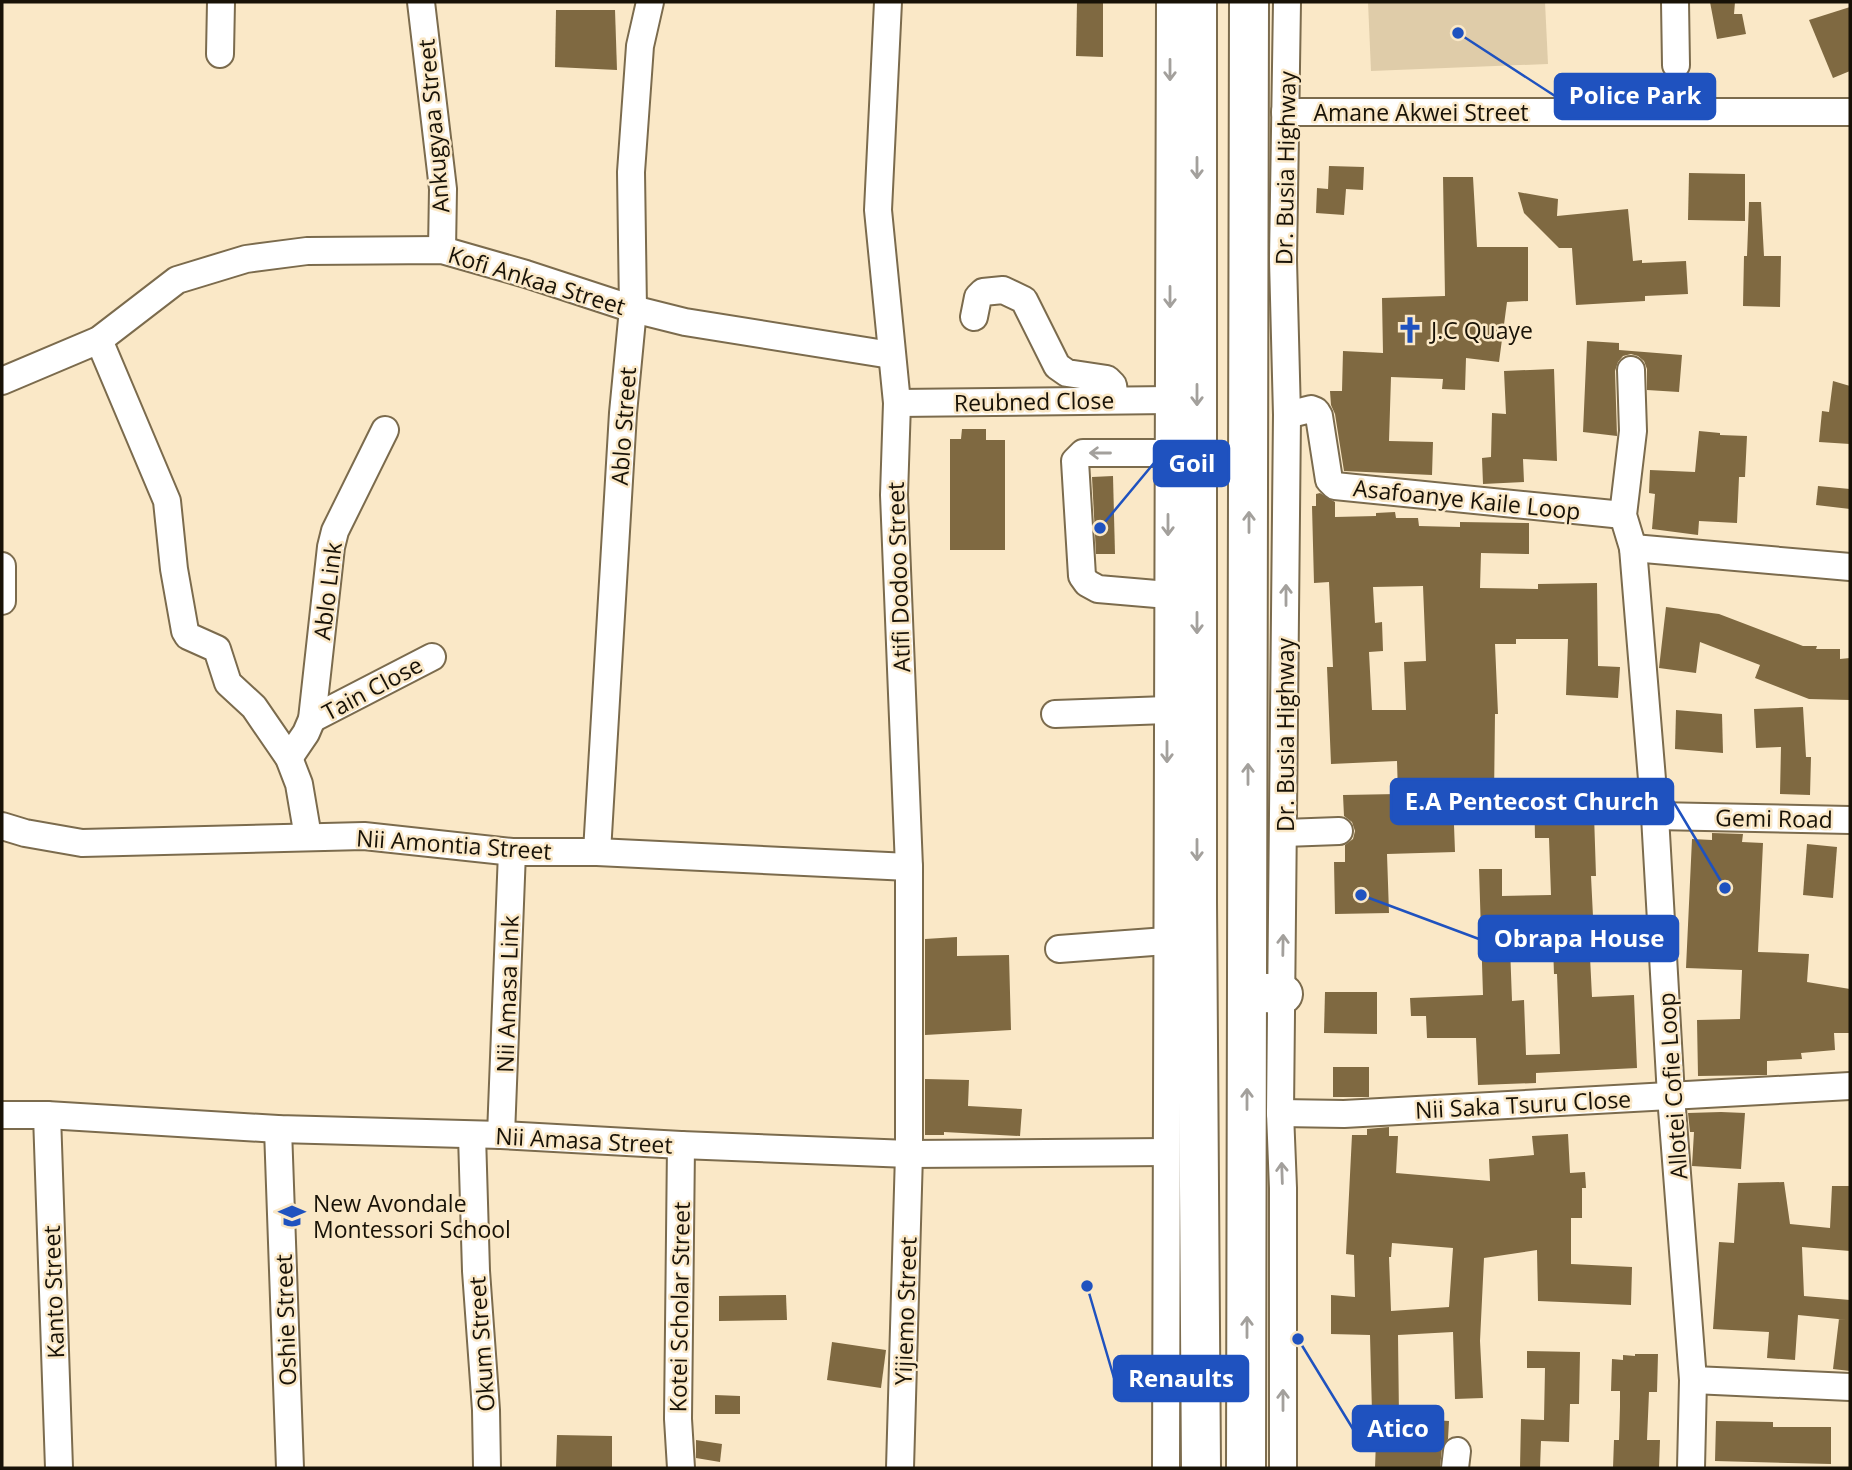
<svg xmlns="http://www.w3.org/2000/svg" width="1852" height="1470" font-family="'Open Sans',sans-serif">
<rect width="100%" height="100%" fill="#fae8c7"/>
<path fill="#dfcca9" d="M1368,2H1545L1548,64L1371,71Z"/>
<g fill="#7f6941" fill-rule="evenodd">
<path d="M1077,2H1103V57L1076,56Z"/>
<path d="M1710,2H1735L1734,14H1742L1746,34L1717,39Z"/>
<path d="M1850,7V71L1833,78L1809,20Z"/>
<path d="M556,10H615L617,70L555,67Z"/>
<path d="M1329,166L1364,167L1363,190L1346,189L1344,215L1316,213L1317,188L1328,189Z"/>
<path d="M1689,173L1745,174V221L1688,220Z"/>
<path d="M1443,177H1473L1477,247H1528V301L1507,302L1499,362L1466,358L1465,390L1442,389L1443,379L1391,377L1389,441L1433,442L1432,475L1344,471L1335,414L1331,405L1330,391H1342L1343,351L1383,353L1382,298L1445,296Z"/>
<path d="M1518,192L1558,199L1557,216L1628,209L1633,261L1642,260V263L1686,261L1688,294L1645,296V301L1576,305L1572,248H1559L1524,213Z"/>
<path d="M1749,202H1761L1764,256H1781L1780,307L1743,306L1744,256H1747Z"/>
<path d="M1587,341L1619,343V350L1682,355L1679,392L1647,390V369L1644,361L1638,356L1631,354L1623,356L1618,362L1615,371L1617,436L1583,432Z"/>
<path d="M1554,369L1557,461L1523,459L1524,482L1483,484L1482,458L1491,457L1492,413L1506,414L1504,371Z"/>
<path d="M1833,381L1850,386V444L1819,442L1822,411L1829,412Z"/>
<path d="M962,429H986V440H1005V550H950V439H961Z"/>
<path d="M1699,431L1720,433V435L1747,436L1745,477H1739L1737,523L1699,521L1698,535L1652,529L1655,494L1649,493L1650,470L1695,472Z"/>
<path d="M1113,476L1115,554H1096L1092,477Z"/>
<path d="M1818,486L1850,489V509L1816,505Z"/>
<path d="M1320,493L1335,502V517L1376,516V513L1395,512L1396,518H1418L1419,526L1460,527V522L1529,523V554L1481,553L1480,588L1538,589V584L1597,583L1598,666L1620,667L1618,698L1566,695L1568,639H1516V644H1495L1498,714H1495L1494,798H1453L1455,852L1387,854L1389,913L1335,914L1334,862H1345V845L1353,839L1355,831L1352,822L1344,816L1343,795L1398,794L1397,761L1331,764L1327,667H1333L1329,582L1314,583L1312,506H1316V494ZM1423,586L1426,661L1404,662L1406,710H1372L1369,652L1383,651L1382,622L1375,623L1373,587Z"/>
<path d="M1666,607L1719,614L1803,646H1817L1816,649H1840V659L1850,658V700L1809,699L1755,678L1760,665L1700,642L1696,673L1659,668Z"/>
<path d="M1803,707L1806,757H1811L1810,795L1780,794L1781,747L1756,748L1754,709Z"/>
<path d="M1676,710L1722,714L1723,753L1675,749Z"/>
<path d="M1593,783L1596,876H1591L1594,937H1589L1592,997L1634,995L1637,1068L1536,1073V1083L1478,1085L1476,1038H1427L1426,1016H1411L1410,998L1483,995L1479,869H1502V896L1551,895L1549,838H1535L1534,785ZM1552,916L1554,974H1557L1560,1054L1526,1055L1524,1000L1512,1001L1509,919Z"/>
<path d="M1712,833L1743,834L1742,842L1763,843L1758,952L1809,954L1807,982L1850,989V1033H1834L1835,1050L1801,1053L1802,1059L1767,1061V1075L1698,1076L1697,1020L1740,1019L1742,970L1686,968L1692,839L1712,840Z"/>
<path d="M1807,844L1837,847L1833,898L1803,895Z"/>
<path d="M957,937V956L1009,955L1011,1030L925,1035V939Z"/>
<path d="M1325,992H1377V1034L1324,1033Z"/>
<rect x="1333" y="1067" width="36" height="30"/>
<path d="M925,1079L969,1080L968,1106L1022,1109L1020,1136L944,1132V1135H925Z"/>
<path d="M1721,1112L1745,1113L1741,1169L1692,1166L1694,1132H1690L1688,1113Z"/>
<path d="M1389,1127V1136H1398L1396,1173L1490,1181L1489,1159L1534,1155L1532,1136L1568,1134L1570,1173L1585,1172L1586,1188H1582V1218H1571V1264L1632,1267L1631,1305L1538,1301L1537,1250L1484,1258L1480,1341L1483,1398L1455,1399L1453,1332L1398,1335L1399,1418L1449,1421L1448,1439L1442,1448L1440,1468H1375L1377,1413H1372L1370,1335L1331,1334V1295L1355,1297L1354,1255L1346,1254L1352,1135H1367V1129ZM1392,1243L1453,1248L1449,1307L1391,1311L1389,1257H1391Z"/>
<path d="M1784,1182L1790,1224L1830,1228L1832,1186H1850V1251L1802,1247L1804,1296L1850,1300V1371L1833,1369L1839,1319L1848,1320L1798,1315L1795,1360L1767,1358L1769,1332L1713,1329L1719,1242L1734,1243L1738,1183Z"/>
<path d="M786,1295L787,1320L719,1321V1296Z"/>
<path d="M832,1342L886,1350L881,1388L827,1380Z"/>
<path d="M1527,1351L1580,1352L1579,1404H1570L1569,1442L1541,1441L1540,1468H1520L1521,1419L1544,1420L1545,1368H1527Z"/>
<path d="M1635,1354H1658L1657,1392H1649L1647,1440H1660L1659,1468H1613L1614,1440H1619L1620,1407V1391H1611L1612,1359L1623,1360V1355L1635,1356Z"/>
<path d="M715,1395L740,1396V1414H715Z"/>
<path d="M1716,1421L1773,1422V1427H1831V1464L1715,1461Z"/>
<path d="M557,1435L612,1436V1468L556,1467Z"/>
<path d="M696,1440L722,1444L720,1462L696,1458Z"/>
</g>
<g fill="none" stroke-linecap="round" stroke-linejoin="round">
<defs>
<g id="minor">
<path d="M421,2L443,189L442,250"/>
<path d="M888,2L878,210L897,403L894,495L909,867V1154L900,1468"/>
<path d="M1675,2L1676,65"/>
<path d="M220,54L221,2"/>
<path d="M1285,112H1850"/>
<path d="M974,317L978,297L983,292L1003,290L1024,300L1057,366L1067,373L1107,379L1113,385L1115,400"/>
<path d="M99,340L167,501L174,569L185,631L188,636L217,649L228,683L254,707L289,758L299,784L308,837"/>
<path d="M1631,370L1633,431L1623,515L1633,548L1655,816L1671,1096L1693,1380L1691,1468"/>
<path d="M2,381L99,340L177,280L246,259L307,251L442,250L526,274L633,309L685,322L891,355"/>
<path d="M897,403L1170,400"/>
<path d="M1287,415L1311,409L1316,411L1319,416L1329,480L1335,486L1623,515"/>
<path d="M1633,548L1850,567"/>
<path d="M2,566V601"/>
<path d="M1168,595L1098,589L1087,583L1082,576L1075,461L1083,453H1168"/>
<path d="M1055,714L1167,710"/>
<path d="M312,719L432,657"/>
<path d="M289,758L306,733L312,719L331,547L335,531L385,430"/>
<path d="M1655,816L1850,820"/>
<path d="M2,826L25,833L82,843L364,836L512,852H597L909,867"/>
<path d="M1284,833L1339,831"/>
<path d="M597,852L623,413L633,309L631,172L640,46L650,2"/>
<path d="M1059,949L1166,941"/>
<path d="M1280,1113L1344,1114L1850,1086"/>
<path d="M2,1115H47L278,1129L501,1135L681,1145L909,1154L1166,1152"/>
<path d="M47,1115L59,1468"/>
<path d="M278,1129L290,1468"/>
<path d="M472,1135L476,1271L486,1410L487,1468"/>
<path d="M501,1135L512,852"/>
<path d="M681,1145L678,1419L681,1468"/>
<path d="M1693,1380L1850,1387"/>
<path d="M1166,1468L1170,2"/>
<path d="M1283,1468V1188L1280,1113L1287,415L1283,260L1287,2"/>
<path d="M1455,1468L1457,1451"/>
</g>
<g id="highway">
<path d="M1197,2V902L1201,1468"/>
<path d="M1248,992L1283,994"/>
<path d="M1246,1468L1249,2"/>
</g>
</defs>
<use href="#minor" stroke="#7b6b4d" stroke-width="30"/>
<use href="#highway" stroke="#7b6b4d" stroke-width="42"/>
<use href="#minor" stroke="#fff" stroke-width="26"/>
<use href="#highway" stroke="#fff" stroke-width="38"/>
</g>
<defs><path id="oneway-shaft" d="M-6 0H5M1.5-3L5.5 0L1.5 3" fill="none" stroke-width="1.6" stroke-linecap="round" stroke-linejoin="round" transform="scale(1.75)"/></defs>
<g stroke="#a3a09c">
<use href="#oneway-shaft" transform="translate(1170 70) rotate(90)"/>
<use href="#oneway-shaft" transform="translate(1197 168) rotate(90)"/>
<use href="#oneway-shaft" transform="translate(1170 297) rotate(90)"/>
<use href="#oneway-shaft" transform="translate(1197 395) rotate(90)"/>
<use href="#oneway-shaft" transform="translate(1100 453) rotate(180)"/>
<use href="#oneway-shaft" transform="translate(1249 522) rotate(-90)"/>
<use href="#oneway-shaft" transform="translate(1168 525) rotate(90)"/>
<use href="#oneway-shaft" transform="translate(1286 595) rotate(-90)"/>
<use href="#oneway-shaft" transform="translate(1197 623) rotate(90)"/>
<use href="#oneway-shaft" transform="translate(1167 752) rotate(90)"/>
<use href="#oneway-shaft" transform="translate(1248 774) rotate(-90)"/>
<use href="#oneway-shaft" transform="translate(1197 850) rotate(90)"/>
<use href="#oneway-shaft" transform="translate(1283 945) rotate(-89)"/>
<use href="#oneway-shaft" transform="translate(1247 1099) rotate(-90)"/>
<use href="#oneway-shaft" transform="translate(1282 1173) rotate(-92)"/>
<use href="#oneway-shaft" transform="translate(1247 1327) rotate(-90)"/>
<use href="#oneway-shaft" transform="translate(1283 1400) rotate(-90)"/>
</g>
<defs>
<symbol id="church-bare" viewBox="-9 -9 18 18"><path d="M-1.2-6h2.4v3.5h3.3v2.4h-3.3V6h-2.4V-.1h-3.3v-2.4h3.3Z" fill="#1f52bf" stroke="#fae8c7" stroke-width="2.5" paint-order="stroke"/></symbol>
<symbol id="school-bare" viewBox="-9 -9 18 18"><path d="M0-5L7-2L0 1L-7-2ZM-4 1L0 2.5L4 1V4Q0 6-4 4Z" fill="#1f52bf" stroke="#fae8c7" stroke-width="2.5" paint-order="stroke"/></symbol>
</defs>
<g fill-rule="evenodd">
<use href="#church-bare" x="1391" y="311" width="38" height="38"/>
<use href="#school-bare" x="273" y="1197" width="38" height="38"/>
</g>
<g text-anchor="middle" dominant-baseline="central" stroke-width="5" stroke-linejoin="round" paint-order="stroke">
<g font-size="23" fill="#181207" stroke="#fae8c7">
<text x="1421" y="112">Amane Akwei Street</text>
<text transform="translate(433 126) rotate(-95)">Ankugyaa Street</text>
<text transform="translate(1285 168) rotate(-89)">Dr. Busia Highway</text>
<text transform="translate(537 280) rotate(17)">Kofi Ankaa Street</text>
<text transform="translate(1034 401) rotate(-1)">Reubned Close</text>
<text transform="translate(623 426) rotate(-86)">Ablo Street</text>
<text transform="translate(1467 499) rotate(6)">Asafoanye Kaile Loop</text>
<text transform="translate(898 577) rotate(-92)">Atifi Dodoo Street</text>
<text transform="translate(327 591) rotate(-83)">Ablo Link</text>
<text transform="translate(372 688) rotate(-28)">Tain Close</text>
<text transform="translate(1285 735) rotate(-90)">Dr. Busia Highway</text>
<text transform="translate(1774 818) rotate(1)">Gemi Road</text>
<text transform="translate(454 844) rotate(4)">Nii Amontia Street</text>
<text transform="translate(507 994) rotate(-88)">Nii Amasa Link</text>
<text transform="translate(1672 1086) rotate(-94)">Allotei Cofie Loop</text>
<text transform="translate(1523 1104) rotate(-3)">Nii Saka Tsuru Close</text>
<text transform="translate(584 1140) rotate(3)">Nii Amasa Street</text>
<text transform="translate(53 1292) rotate(-92)">Kanto Street</text>
<text transform="translate(679 1307) rotate(-89)">Kotei Scholar Street</text>
<text transform="translate(905 1311) rotate(-88)">Yijiemo Street</text>
<text transform="translate(285 1320) rotate(-92)">Oshie Street</text>
<text transform="translate(481 1344) rotate(-94)">Okum Street</text>
</g>
<g font-size="23" fill="#181207" stroke="#fae8c7" text-anchor="start">
<text x="1431" y="330">J.C Quaye</text>
<text x="313" y="1203">New Avondale<tspan x="313" dy="26">Montessori School</tspan></text>
</g>
</g>
<path fill="none" stroke="#1f52bf" stroke-width="2.5" d="M1458 33L1555 96M1100 528L1154 463M1725 888L1673 801M1361 895L1479 939M1087 1286L1114 1378M1298 1339L1353 1429"/>
<g fill="#1f52bf" stroke="#fae8c7" stroke-width="2.5">
<circle cx="1458" cy="33" r="7"/>
<circle cx="1100" cy="528" r="7"/>
<circle cx="1725" cy="888" r="7"/>
<circle cx="1361" cy="895" r="7"/>
<circle cx="1087" cy="1286" r="7"/>
<circle cx="1298" cy="1339" r="7"/>
</g>
<g fill="#1f52bf" stroke="#1f52bf" stroke-width="2.5">
<rect x="1555" y="74" width="160" height="45" rx="7"/>
<rect x="1154" y="441" width="75" height="45" rx="7"/>
<rect x="1391" y="779" width="282" height="45" rx="7"/>
<rect x="1479" y="916" width="199" height="45" rx="7"/>
<rect x="1114" y="1356" width="134" height="45" rx="7"/>
<rect x="1353" y="1406" width="90" height="45" rx="7"/>
</g>
<g font-size="24" text-anchor="middle" font-weight="bold" fill="#fff">
<text x="1635" y="104">Police Park</text>
<text x="1192" y="472">Goil</text>
<text x="1532" y="810">E.A Pentecost Church</text>
<text x="1579" y="947">Obrapa House</text>
<text x="1181" y="1387">Renaults</text>
<text x="1398" y="1437">Atico</text>
</g>
<rect width="1852" height="1470" fill="none" stroke="#181207" stroke-width="7"/>
</svg>
